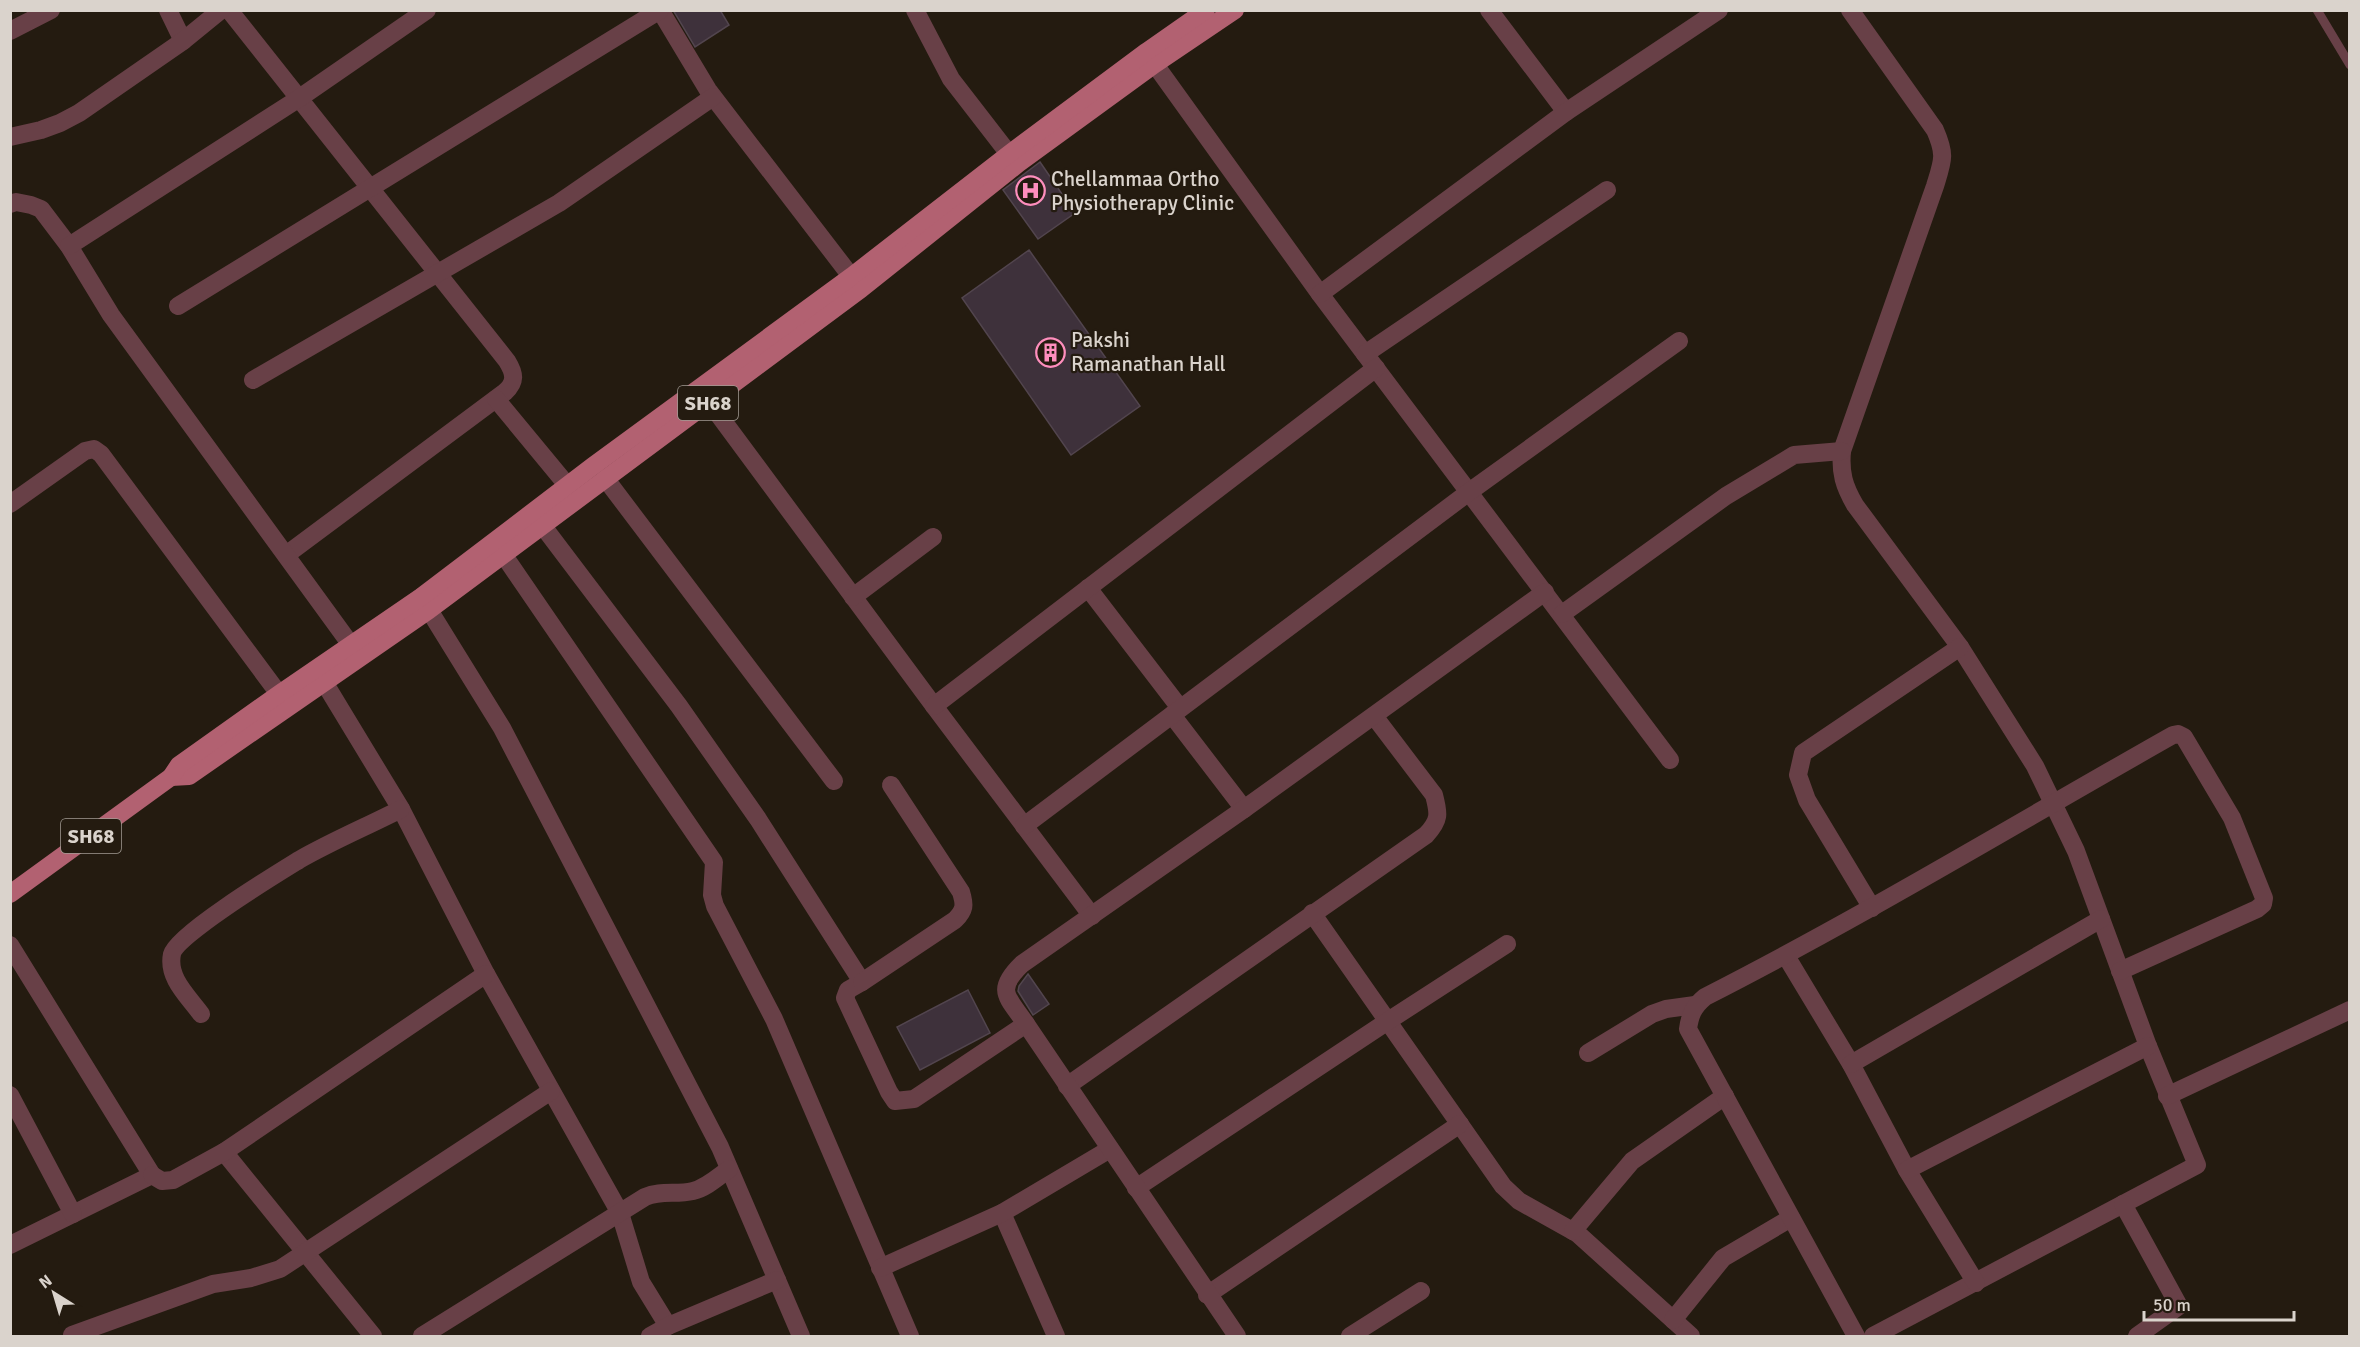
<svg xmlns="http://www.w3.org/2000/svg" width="2360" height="1347" font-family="Signika,sans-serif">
<rect width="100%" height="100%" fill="#241b10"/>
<g fill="#3e313b" stroke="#52454e" stroke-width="1.5">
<path d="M673,10H720L729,25L695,47Z"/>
<path d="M1040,162L1075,213L1038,239L1003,190Z"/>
<path d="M1029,250L1140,406L1071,455L962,298Z"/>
<path d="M1028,974L1049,1004L1033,1015L1018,991L1019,986Z"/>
<path d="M968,990L990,1033L920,1070L897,1027Z"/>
</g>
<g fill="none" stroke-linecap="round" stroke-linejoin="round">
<path stroke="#684047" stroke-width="9" d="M2317,10L2350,65"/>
<g stroke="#684047" stroke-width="18">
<path d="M168,10L183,41"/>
<path d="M229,10L507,361C515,374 516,382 505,392L286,555"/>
<path d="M660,10L708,90L860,288"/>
<path d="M915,10L951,79L1009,154"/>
<path d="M1489,10L1566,112"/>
<path d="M1850,10L1935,130C1946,155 1943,160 1935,186L1842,451C1840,473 1844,486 1855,505L1960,647L2035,766L2076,851L2148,1046L2197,1165L1873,1336"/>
<path d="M10,31L51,10"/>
<path d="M1146,52L1320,294L1670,760"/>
<path d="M10,137L41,130L60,123L79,113L183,41L221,10"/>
<path d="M10,204L16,202L31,205L41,209L69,246L111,315L351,645"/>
<path d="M69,246L298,99L427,10"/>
<path d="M1320,294L1566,112L1719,10"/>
<path d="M178,306L660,10"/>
<path d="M1365,354L1607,190"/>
<path d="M253,380L559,203L713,97"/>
<path d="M701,391L934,706L1092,916"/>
<path d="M496,399L567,485"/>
<path d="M605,478L834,781"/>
<path d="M10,504L85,451L94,449L101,454L279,694"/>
<path d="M533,513L679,706L758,819L862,982L848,990L845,998L889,1092L895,1101L914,1099L1026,1024"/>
<path d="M503,554L714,862L712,895L715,906L774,1019L910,1336"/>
<path d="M1088,588L1180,708"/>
<path d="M421,597L502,728L720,1147L801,1336"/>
<path d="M853,597L933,537"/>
<path d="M1562,614L1726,496L1794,455L1842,451"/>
<path d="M324,682L401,809L486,974L620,1213L641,1282L668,1326"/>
<path d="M934,706L1376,368"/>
<path d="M1172,715L1244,809"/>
<path d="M1024,826L1469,492L1679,341"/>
<path d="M1872,908L1807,800L1798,775L1803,753L1960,647"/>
<path d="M1312,913L1503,1186L1519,1201L1578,1234L1691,1336"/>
<path d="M10,945L152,1175L10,1245"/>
<path d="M1786,956L1851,1064L1907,1170L1976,1283"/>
<path d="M862,982L955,920C965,910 965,905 961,892L891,785"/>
<path d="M201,1014C188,996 167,978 172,954C176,935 278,873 299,860C332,841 368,826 401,809"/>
<path d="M1588,1053L1652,1014L1666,1009L1695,1005"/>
<path d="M1851,1064L2101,919"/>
<path d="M1067,1086L1426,835C1440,820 1439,814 1434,795L1374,716"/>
<path d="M10,1095L73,1214"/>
<path d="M2167,1096L2350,1010"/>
<path d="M224,1152L373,1336"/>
<path d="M1907,1170L2148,1046"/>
<path d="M152,1175L162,1181L173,1180L224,1152L486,974"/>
<path d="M1136,1188L1388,1021L1507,944"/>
<path d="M2123,1204L2179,1306L2137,1336"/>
<path d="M1002,1213L1056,1336"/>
<path d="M1573,1231L1632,1161L1725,1096"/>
<path d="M880,1268L1002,1213L1110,1149"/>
<path d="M1207,1295L1460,1124"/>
<path d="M1673,1320L1723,1258L1791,1218"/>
<path d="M72,1335L213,1284L251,1278L280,1269L551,1091"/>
<path d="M422,1336L645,1197C661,1190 676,1195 693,1191C706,1188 718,1177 729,1169"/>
<path d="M650,1336L668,1326L777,1280"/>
<path d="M1237,1336L1026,1024C1008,997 994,991 1022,964L1244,809L1545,592"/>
<path d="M1350,1336L1421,1291"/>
<path d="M1856,1336L1688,1029C1690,1015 1693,1007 1705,997C1864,916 2017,823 2173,735L2178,734L2184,737L2232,818L2264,898L2263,904L2257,909L2120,971"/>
</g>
<g stroke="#b26171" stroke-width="18">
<path d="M171,777L189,776L429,610L861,289L1019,163L1155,64L1235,10"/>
<path d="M10,894L171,777L179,765L279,694L421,597L593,466L852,276L1009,154L1146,52L1206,10"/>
</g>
</g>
<defs>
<symbol id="hospital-ring" viewBox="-11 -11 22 22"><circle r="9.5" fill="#241b10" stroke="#fe8ebd" stroke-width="1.5"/><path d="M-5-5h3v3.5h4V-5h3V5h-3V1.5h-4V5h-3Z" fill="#fe8ebd"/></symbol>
<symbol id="building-ring" viewBox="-11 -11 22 22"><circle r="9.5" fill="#241b10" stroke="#fe8ebd" stroke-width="1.5"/><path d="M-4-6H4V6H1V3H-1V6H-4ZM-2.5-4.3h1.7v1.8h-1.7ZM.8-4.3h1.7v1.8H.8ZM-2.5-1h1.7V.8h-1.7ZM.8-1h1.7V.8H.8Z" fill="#fe8ebd"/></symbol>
</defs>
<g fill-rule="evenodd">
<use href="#hospital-ring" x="1014" y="174" width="33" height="33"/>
<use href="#building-ring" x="1034" y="336" width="33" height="33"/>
</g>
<g text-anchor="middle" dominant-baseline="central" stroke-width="4.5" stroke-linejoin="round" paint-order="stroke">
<g fill="#241b10" stroke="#a39c94" stroke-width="1.5">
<rect x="678" y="386" width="60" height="34" rx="4.5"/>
<rect x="61" y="819" width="60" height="34" rx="4.5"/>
</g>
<g font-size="20" font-weight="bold" fill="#dad3cc">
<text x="708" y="403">SH68</text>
<text x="91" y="836">SH68</text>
</g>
<g font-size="21" fill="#dad3cc" stroke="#241b10" text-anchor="start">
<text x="1051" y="179">Chellammaa Ortho<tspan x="1051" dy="24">Physiotherapy Clinic</tspan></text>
<text x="1071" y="340">Pakshi<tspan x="1071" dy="24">Ramanathan Hall</tspan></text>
</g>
</g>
<rect width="2360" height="1347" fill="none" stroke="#dad3cc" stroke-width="24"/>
<g transform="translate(54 1293) rotate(323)" stroke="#241b10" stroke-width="4.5" paint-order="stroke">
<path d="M0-4.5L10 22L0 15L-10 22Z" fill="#dad3cc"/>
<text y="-9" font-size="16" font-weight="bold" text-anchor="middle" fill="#dad3cc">N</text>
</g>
<path d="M2144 1311v9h150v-9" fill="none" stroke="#dad3cc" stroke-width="3"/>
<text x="2153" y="1311" font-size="18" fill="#dad3cc" stroke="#241b10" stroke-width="4.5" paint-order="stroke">50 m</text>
</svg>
